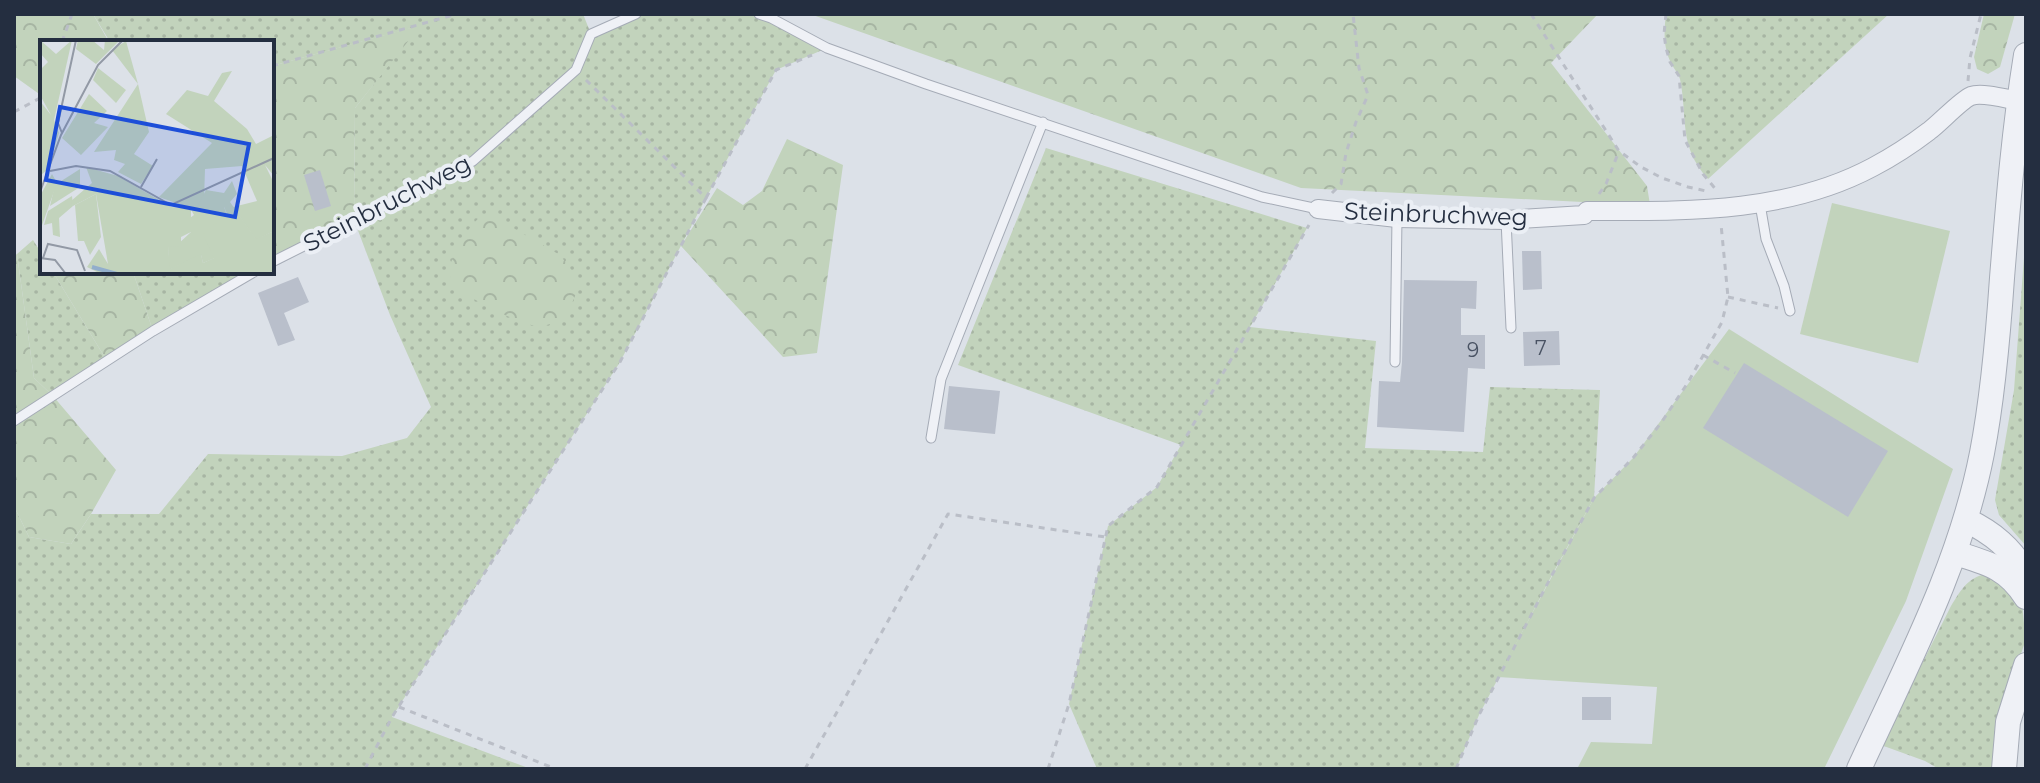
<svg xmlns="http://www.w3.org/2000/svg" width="2040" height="783" font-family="Montserrat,sans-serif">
<defs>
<pattern id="grass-dots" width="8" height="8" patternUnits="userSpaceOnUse" patternTransform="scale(2)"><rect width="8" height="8" fill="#c2d3bc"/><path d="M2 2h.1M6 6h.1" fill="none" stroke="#a7b5a3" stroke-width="1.8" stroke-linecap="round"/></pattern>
<pattern id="forest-crowns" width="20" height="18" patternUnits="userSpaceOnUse" patternTransform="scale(2)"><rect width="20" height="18" fill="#c2d3bc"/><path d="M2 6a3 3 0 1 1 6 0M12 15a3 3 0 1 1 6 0" fill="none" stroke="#a7b5a3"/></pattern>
</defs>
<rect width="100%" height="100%" fill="#dce1e8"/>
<g fill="url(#grass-dots)">
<path d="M93,14H583L591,34L636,14H759L827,48L776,70L706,198L620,362L392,717L531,769H14V506L29,537L71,544L91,514H159L208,454L342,456L407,438L431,407L390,315L354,220L355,108L419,26L272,66V42H110Z"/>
<path d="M1666,14H1889L1708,179C1678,146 1688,118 1680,79C1678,73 1674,69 1671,63C1663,47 1664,31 1666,14Z"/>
<path d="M1046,148L1307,228L1250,327L1376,341L1365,448L1483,452L1490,387L1600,390L1594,498L1552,575L1479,715L1456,769H1097L1069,704L1108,526L1157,487L1181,445L958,365Z"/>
<path d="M2026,231V546L1999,515L1995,500L2014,390Z"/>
<path d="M33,240L42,254V272H53L107,361L53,396L34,378L17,254Z"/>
<path d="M133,272H254L153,331Z"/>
<path d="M1986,574L1994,575L2022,602L2025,634L2024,645L2007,695L1996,769H1939L1925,761L1881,745L1951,606C1961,590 1967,578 1986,574Z"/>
</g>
<g fill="url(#forest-crowns)">
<path d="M14,14H93L109,42H42V96L14,76Z"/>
<path d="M810,14H1598L1551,63L1647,186L1651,211L1602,203L1301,188Z"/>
<path d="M1984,14H2015L2000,67L1988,74L1977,69L1974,57Z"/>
<path d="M421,25L355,108L354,220L272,261V66Z"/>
<path d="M787,139L843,165L817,353L783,357L681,246L717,188L743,205L762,191Z"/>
<path d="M481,216L496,218L560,255L579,280C576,301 565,323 542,326C525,329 473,298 455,289C453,284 450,280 450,276C447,258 468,227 481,216Z"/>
<path d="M17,254L34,378L53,396L116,470L91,514L71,544L29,537L14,506V256Z"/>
<path d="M53,272H133L153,331L107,361Z"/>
</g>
<g fill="#c2d3bc">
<path d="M1832,203L1950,231L1918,363L1800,334Z"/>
<path d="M1729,329L1953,469L1906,601L1824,769H1577L1591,742L1652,744L1657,687L1498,677L1594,498L1633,458Z"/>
</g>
<g fill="#b9bfcb">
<path d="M320,170L331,206L315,211L304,175Z"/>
<path d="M1522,251H1541L1542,289L1523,290Z"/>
<path d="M298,277L309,302L284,313L295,340L278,346L258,293Z"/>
<path d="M1404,280L1477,281L1476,309L1461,308V335H1485V369L1468,368L1464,432L1377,427L1379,381L1400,382L1402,362Z"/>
<path d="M1559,331L1560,365L1524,366L1523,332Z"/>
<path d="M1744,363L1888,451L1848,517L1703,428Z"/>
<path d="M949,386L1000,391L995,434L944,429Z"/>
<rect x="1582" y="697" width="29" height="23"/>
</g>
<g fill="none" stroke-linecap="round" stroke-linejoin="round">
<defs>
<g id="service">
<path d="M759,14L771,18L827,48L926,84L1262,197L1318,209"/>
<path d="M1760,204L1766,239L1784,286L1790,311"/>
<path d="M1506,220L1511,328"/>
<path d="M272,262L473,161L576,70L591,34L636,14"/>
<path d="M1395,362L1397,218"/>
<path d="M14,421L153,331L254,272"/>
<path d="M931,438L941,379L1043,122"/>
</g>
<path id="minor" d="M1318,209L1397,218L1506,220L1584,215L1587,211C1684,211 1785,214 1873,167C1892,157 1912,144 1929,131C1940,123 1961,100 1971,96C1982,92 2007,99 2019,101"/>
<g id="tertiary">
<path d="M1966,520C1993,533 2011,548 2026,574"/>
<path d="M1955,553C1987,563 2007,567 2026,597"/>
<path d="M1859,769C1906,666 1960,566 1982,453C1993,396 1998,337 2002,278C2008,204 2014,129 2026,55"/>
<path d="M2004,769L2008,722L2026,665"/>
</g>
</defs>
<use href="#service" stroke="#a5abb6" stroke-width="11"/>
<use href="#minor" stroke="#a5abb6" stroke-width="20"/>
<use href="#tertiary" stroke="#a5abb6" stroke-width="26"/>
<g stroke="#babec7" stroke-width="3" stroke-dasharray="6 6" stroke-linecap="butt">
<path d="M1531,14L1619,151L1641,167L1662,178L1688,187L1706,191"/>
<path d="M1666,14L1664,34L1666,48L1670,62L1679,76L1685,140L1703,174L1718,192"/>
<path d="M62,42L72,14"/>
<path d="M272,66L457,14"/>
<path d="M1968,81L1970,58L1981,14"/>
<path d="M14,112L42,97"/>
<path d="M1332,193L1341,184L1346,153L1356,122L1368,95L1359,68L1353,14"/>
<path d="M1599,194L1606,184L1619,151"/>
<path d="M706,198L776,70L812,55"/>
<path d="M1728,297L1778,308"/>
<path d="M1703,355L1735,373"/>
<path d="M399,707L556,769"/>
<path d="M365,769L392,717L620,362L706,198L585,79"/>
<path d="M805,769L948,514L1105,537"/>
<path d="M1048,769L1069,704L1108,526L1157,487L1309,225"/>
<path d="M1456,769L1479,715L1552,575L1594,498L1633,458L1661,423L1687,384L1722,322L1728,297L1721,224"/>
</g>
<use href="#service" stroke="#eff1f6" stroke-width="9"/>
<use href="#minor" stroke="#eff1f6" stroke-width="18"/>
<use href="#tertiary" stroke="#eff1f6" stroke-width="24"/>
</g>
<g text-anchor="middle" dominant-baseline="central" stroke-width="8" stroke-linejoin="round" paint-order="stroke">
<g font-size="20" fill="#495263">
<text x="1541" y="348">7</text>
<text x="1473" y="350">9</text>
</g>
<g font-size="24" fill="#242e40" stroke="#ebeff5">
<text transform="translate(387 203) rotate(-27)">Steinbruchweg</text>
<text transform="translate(1436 214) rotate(2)">Steinbruchweg</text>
</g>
</g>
<g transform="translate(40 40)">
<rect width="234" height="234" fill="#dce1e8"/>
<path d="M0,0L16,14L32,0L14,80L19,93L8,129L0,136V61L11,75L0,55V30L8,22L0,13ZM38,0H52L64,10L65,0H80L56,24L36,9ZM86,1L98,44L109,92L94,114L113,126L101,144L78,132L85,124L74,120L76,110L54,112L98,44L72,10ZM58,28L86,50L76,63L53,40ZM192,31L174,61L207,89L216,104L234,95V136L225,125L234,143V191L216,200L193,167L217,161L202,126L165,129L164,160L184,167L188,178L174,190L175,218L163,223L161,215L129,230L128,206L137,205L151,192L147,180L154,175L150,168L119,157L172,103L126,74L147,50L168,56L182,33ZM40,129V147L10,166L15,145ZM56,154L61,197L50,215L44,201H38L35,165ZM32,156L33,166L19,178L20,197L13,195L12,183L4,185L8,171Z" fill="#c2d3bc"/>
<path d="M46,127L78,136L131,167L151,169V192L141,197V207L128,206L130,229L161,214L163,223L174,218L163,194L187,174L184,167H157L166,150L184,153L192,141L197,154L190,162L216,199L234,191V234H61L47,227L59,209L68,224L56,154L33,166L31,161L52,143ZM12,134L17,143L0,191V156Z" fill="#c2d3bc"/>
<path d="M49,54L67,71L54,83L68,87L41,115L22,98Z" fill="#c2d3bc"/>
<path fill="none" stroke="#92aecc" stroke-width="4" d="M52,227L77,234"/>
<path fill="none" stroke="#9299a5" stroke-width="2" d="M22,93L18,83L36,0M10,131L36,126L70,131L131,165L234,118M101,147L117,119M0,152L21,95L58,25L83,0M0,218L15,220L26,234M3,218L8,204L37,210L45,231"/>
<path fill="#1d4ed8" fill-opacity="0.15" stroke="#1d4ed8" stroke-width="4" d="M20,67L209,104L195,177L6,140Z"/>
<rect width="234" height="234" fill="none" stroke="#242e40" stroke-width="4"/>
</g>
<rect width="2040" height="783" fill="none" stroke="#242e40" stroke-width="32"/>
</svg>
